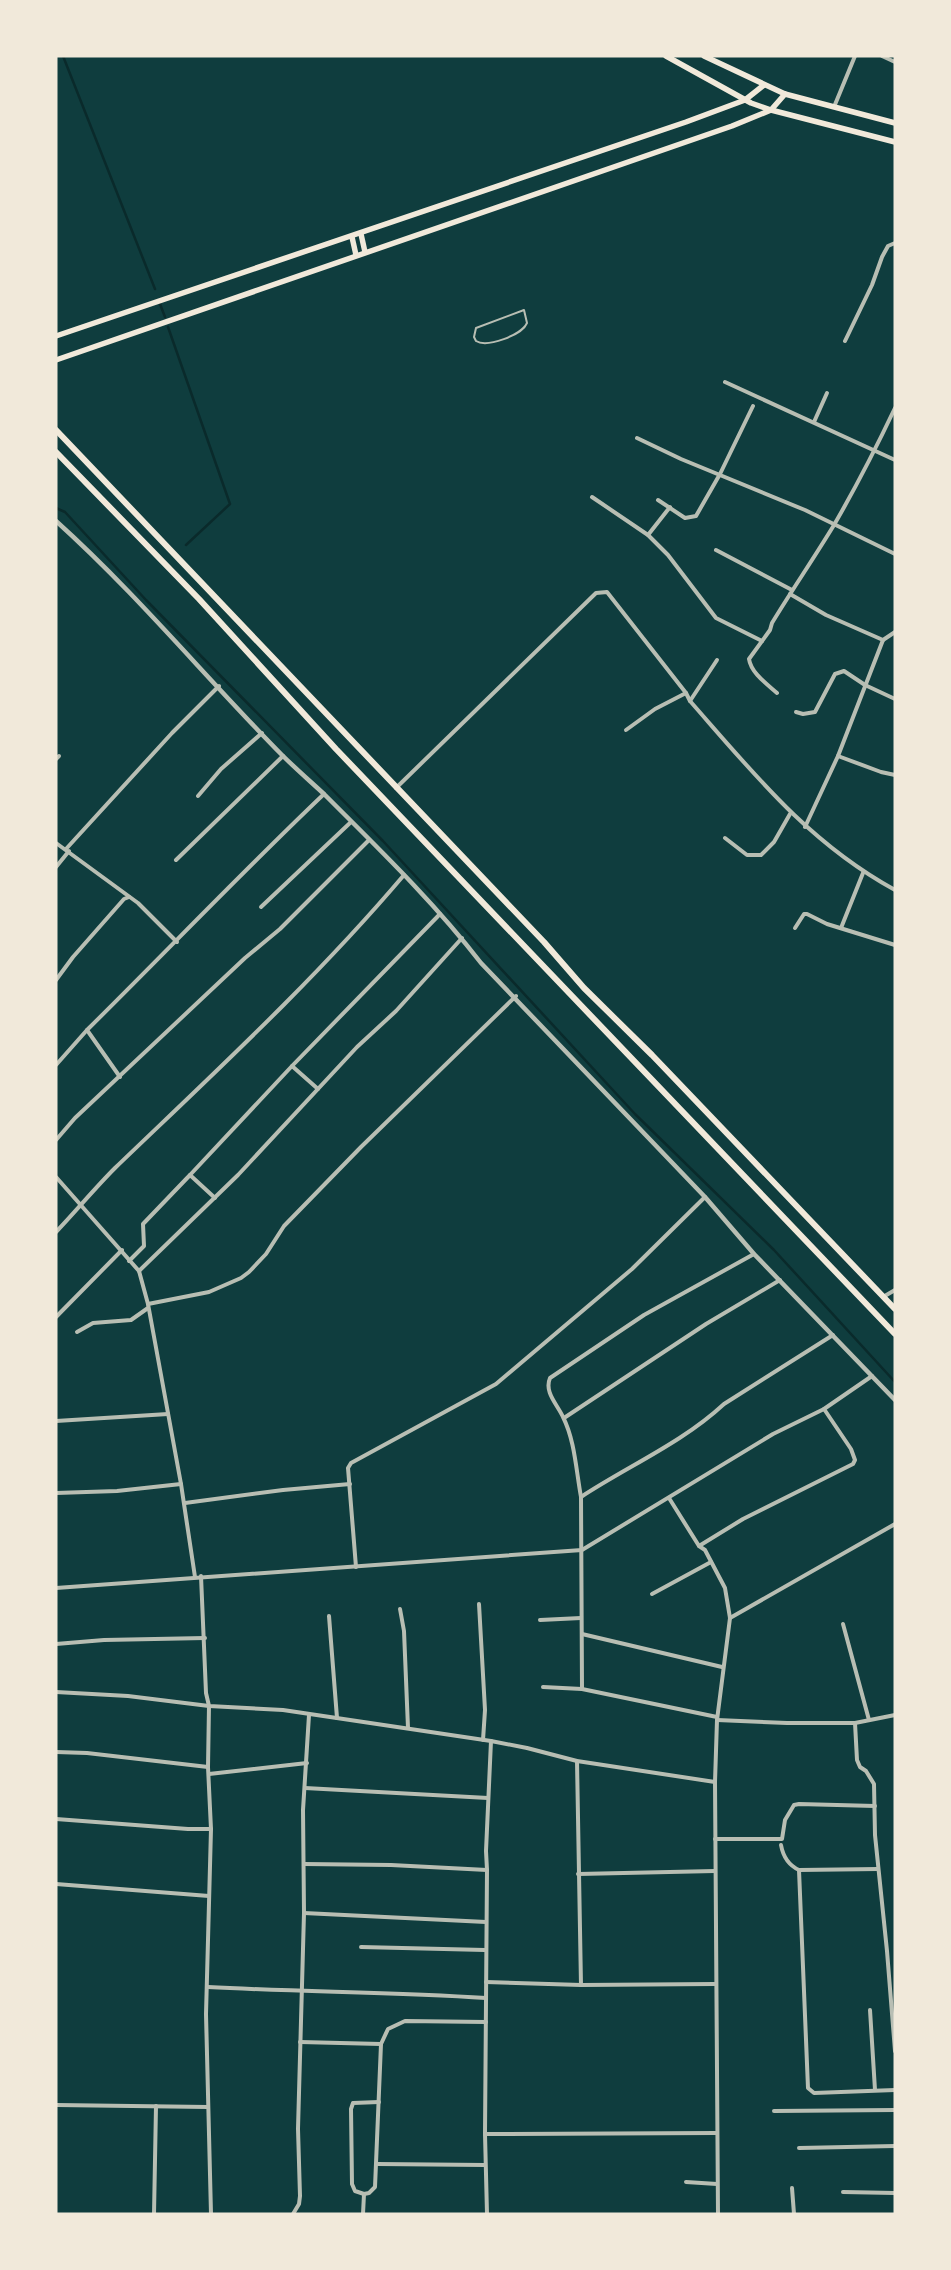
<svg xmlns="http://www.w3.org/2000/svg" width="951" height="2270" font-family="'Archivo Narrow',sans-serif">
<rect width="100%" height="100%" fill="#0f3d3e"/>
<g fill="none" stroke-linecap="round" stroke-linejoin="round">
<g stroke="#0a2a2b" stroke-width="2.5">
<path d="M63,56L155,289"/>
<path d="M160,304L165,317"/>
<path d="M168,327L230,504L186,545"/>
<path d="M56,508L65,512L146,600L383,841L635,1114L774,1250L895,1382"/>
</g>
<path stroke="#b8beb3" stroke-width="2" d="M524,310L527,323C522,335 487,348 476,341L474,337L476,328Z"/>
<g stroke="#b8beb3" stroke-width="4">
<path d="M882,56L895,62"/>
<path d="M834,107L855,56"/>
<path d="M845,341L872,285L882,257L888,246L895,243"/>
<path d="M725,382L895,460"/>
<path d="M814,422L827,393"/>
<path d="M637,438L681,459L805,510L895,554"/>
<path d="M592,497L648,535L668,555L716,618L762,641"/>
<path d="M658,500L685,518L696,516L720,474L753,406"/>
<path d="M648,535L670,507"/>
<path d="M716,550L792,590"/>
<path d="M790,594L826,615L883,640L895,632"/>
<path d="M777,693C767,684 751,673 749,659L770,630L772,623C792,590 814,558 834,525C856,487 876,448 895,408"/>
<path d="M690,701L717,660"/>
<path d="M796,712L803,714L815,712L835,674L844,671L865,685L895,699"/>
<path d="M626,730L655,709L686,693"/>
<path d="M838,756L881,772L895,775"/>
<path d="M56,759L59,756"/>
<path d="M396,788L596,593L607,592L686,693L690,701C754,774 809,843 895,890"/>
<path d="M198,796L221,769L262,733"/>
<path d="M805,827L838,756L883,640"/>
<path d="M725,838L747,855H761L774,842L790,814"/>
<path d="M56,843L138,903L177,942"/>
<path d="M66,849L172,733L219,686"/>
<path d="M176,860L283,756"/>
<path d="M56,867L69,851"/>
<path d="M261,907L351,822"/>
<path d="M795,928L804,914H807L827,924L895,945"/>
<path d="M841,928L863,873"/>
<path d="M56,980L73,957L124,899L129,897"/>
<path d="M56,1065L87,1030"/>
<path d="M292,1066L318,1089"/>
<path d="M120,1077L87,1030C166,952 243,871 324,794"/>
<path d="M56,1140L75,1118L245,958L280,929L369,840"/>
<path d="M190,1175L292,1066L440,914"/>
<path d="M56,1177L139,1271L148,1304L181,1484L195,1577"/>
<path d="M56,1232C76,1211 95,1188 115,1168C214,1073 315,980 404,875"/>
<path d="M129,1261L144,1246L143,1224L190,1175L215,1198"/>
<path d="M139,1271L238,1175L357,1047L396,1011L462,938"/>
<path d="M883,1297L895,1290"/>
<path d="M148,1304L209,1292L241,1278L249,1272L266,1254L284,1226L361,1147L516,996"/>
<path d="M56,1317L122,1250"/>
<path d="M77,1332L93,1323L131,1320L148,1308"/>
<path d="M564,1418L706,1324L780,1280"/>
<path d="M56,1421L168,1414"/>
<path d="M56,1493L117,1491L181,1484"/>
<path d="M581,1497C576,1470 575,1441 563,1417C557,1404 544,1392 550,1378L644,1315L754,1254"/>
<path d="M669,1498L699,1546L705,1550L725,1588L730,1618L717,1720L715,1782L718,2214"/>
<path d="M185,1503L283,1490L350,1484"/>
<path d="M699,1546L743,1519L853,1464L855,1460L851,1449L824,1409"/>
<path d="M356,1567L348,1468L351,1463L496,1384L632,1269L705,1197"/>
<path d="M201,1576L206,1693L209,1706L208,1767L211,1829L206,2014L211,2214"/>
<path d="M56,1588L582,1550L773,1434L824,1409L872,1376"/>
<path d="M652,1594L711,1562"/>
<path d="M479,1604L485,1710L483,1740"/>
<path d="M400,1609L404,1631L408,1728"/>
<path d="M329,1616L337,1718"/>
<path d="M730,1618L895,1524"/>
<path d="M540,1620L581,1618"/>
<path d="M843,1624L869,1720"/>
<path d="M582,1634L722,1667"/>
<path d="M56,1644L104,1640L205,1638"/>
<path d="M543,1687L582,1689L717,1717"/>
<path d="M582,1689L581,1497C628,1466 682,1443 724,1404L833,1335"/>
<path d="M56,1692L128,1696L209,1706L283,1710L491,1741L527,1748L577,1761L715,1782"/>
<path d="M717,1720L787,1723H855L895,1715"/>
<path d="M855,1723L857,1760L860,1767L866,1771L874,1784L875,1835L887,1951L895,2051"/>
<path d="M56,1752L87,1753L208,1767"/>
<path d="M577,1761L581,1985"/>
<path d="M209,1774L307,1763"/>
<path d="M305,1788L488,1798"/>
<path d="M56,1819L188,1829H211"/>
<path d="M715,1839H782L785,1820L794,1805L799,1804L875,1806"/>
<path d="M781,1845C783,1856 788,1865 799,1870L878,1869"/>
<path d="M304,1864L391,1865L487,1870"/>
<path d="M799,1870L808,2088L814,2093L895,2090"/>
<path d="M578,1874L715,1871"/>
<path d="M56,1884L209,1896"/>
<path d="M304,1913L486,1922"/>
<path d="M361,1947L485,1950"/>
<path d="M486,1982L581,1985L715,1984"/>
<path d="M208,1987C300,1992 393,1992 486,1998"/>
<path d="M870,2010L875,2090"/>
<path d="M300,2042L381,2044"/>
<path d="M56,2105L208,2107"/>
<path d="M774,2111L895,2110"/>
<path d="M485,2134L716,2133"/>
<path d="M799,2148L895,2146"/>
<path d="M377,2164L485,2165"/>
<path d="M686,2182L717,2184"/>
<path d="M792,2188L794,2214"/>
<path d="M843,2192L895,2193"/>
<path d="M364,2194L355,2191L352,2184L351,2109L353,2103L379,2102"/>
<path d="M154,2214L156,2106"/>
<path d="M293,2214L299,2204L300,2196L298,2129L304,1913L303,1810L309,1715"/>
<path d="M363,2214L364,2194L369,2193L375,2187L381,2044L388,2029L405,2021L486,2022"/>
<path d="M487,2214L485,2134L487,1870L486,1851L491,1741"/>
</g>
<path stroke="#b8beb3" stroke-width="4.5" d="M56,521C137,594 206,678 282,755C296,769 310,781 324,794C378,848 434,902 481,963L705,1197L754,1254L895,1400"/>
<g stroke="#f1e9da" stroke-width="5.5">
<path d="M666,56L751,103L771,110L895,142"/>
<path d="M704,56L785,94L895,123"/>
<path d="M361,234L365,252"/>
<path d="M352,237L356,255"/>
<path d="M56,336L686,122L745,100L764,85"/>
<path d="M56,360L732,126L771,110L785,94"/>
</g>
<g stroke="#f1e9da" stroke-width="6">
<path d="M56,430L544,942L584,988L652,1055L895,1309"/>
<path d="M56,452L199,599L336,749L895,1334"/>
</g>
</g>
<rect width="951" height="2270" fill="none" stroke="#f1e9da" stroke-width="115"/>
</svg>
